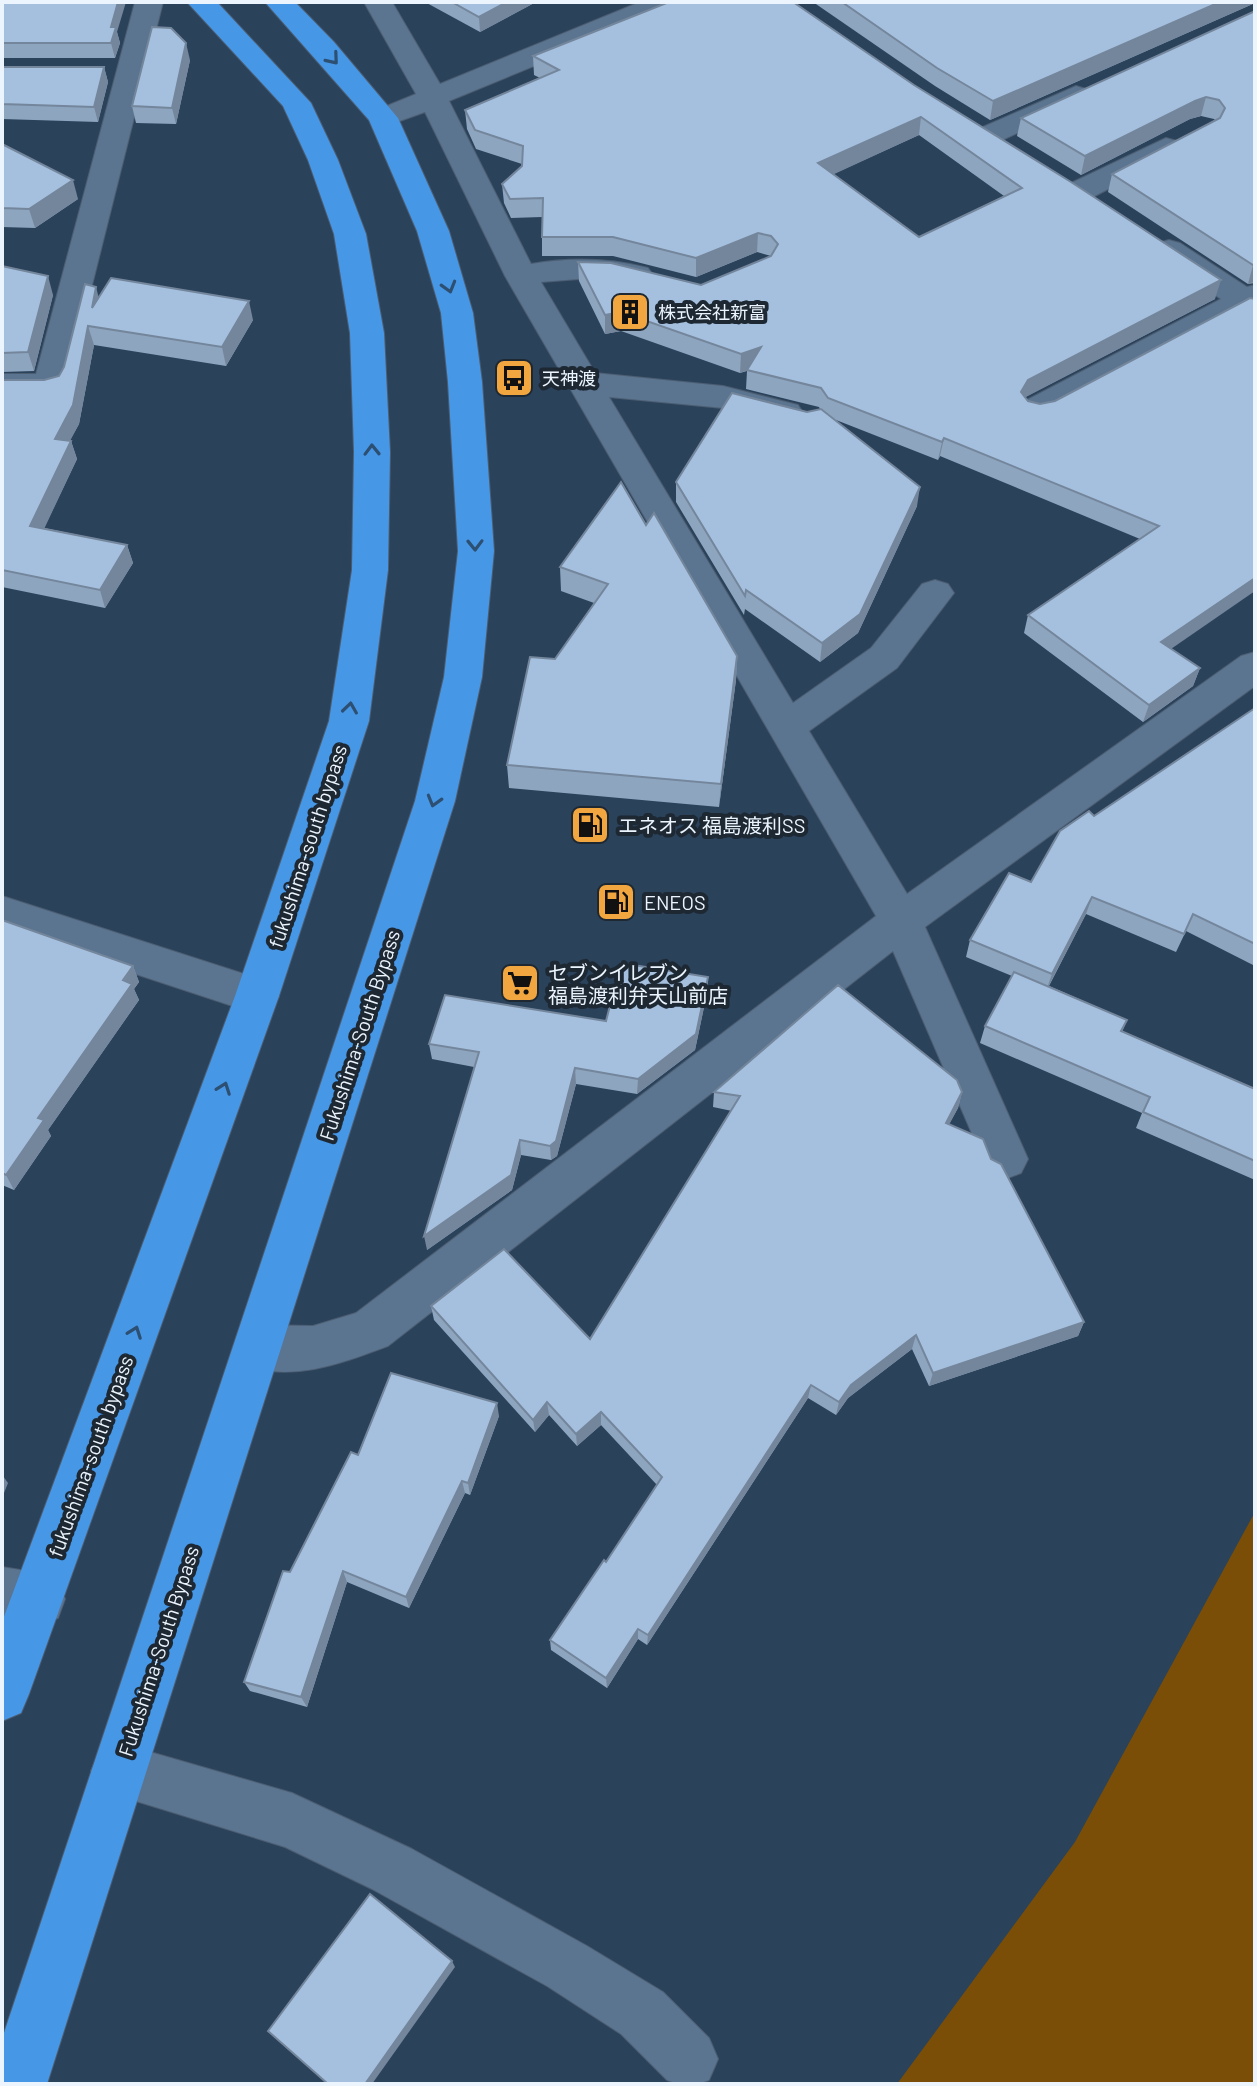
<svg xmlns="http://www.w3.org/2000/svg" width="1257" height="2086" font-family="Barlow,'Noto Sans JP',sans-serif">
<rect width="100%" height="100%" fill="#2b425b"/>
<path fill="#7a4e07" d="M1255,1512V2084H897L1075,1842Z"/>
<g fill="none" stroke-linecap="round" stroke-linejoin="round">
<defs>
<g id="minor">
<path d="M135,2H163L67,385L62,393L50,396H2V374H36Z"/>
<path d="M364,2H392L440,84L640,2H679L675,8L449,101L531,264C571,257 609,258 648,268L653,275L648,282L637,285L579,279L541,282L595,373L723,386L798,405L803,413L798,421L786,424L723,408L609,397L793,703L871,648L922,584L935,580L948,584L954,593L897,668L809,731L907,894L1241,656L1255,652V686L925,927L1028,1159L1021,1173L1005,1179L989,1173L893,951L388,1346C340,1364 290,1383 240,1364L233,1348L240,1332L257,1325L313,1326L356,1313L876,916L505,276L425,112L383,127L372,124L368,118L372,112L416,94Z"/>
<path d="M1076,86L1086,89L1091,95L1086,101L998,142L987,145L976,142L972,136L976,130Z"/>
<path d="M1166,138L1177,141L1181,147L1177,153L1091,198L1080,200L1069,198L1064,191L1069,184Z"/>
<path d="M1169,240L1180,243L1247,287L1255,285V317L1244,314L1049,417L1037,420L1025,417L1020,409L1025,401L1221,299L1158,257L1153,250L1158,243Z"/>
<path d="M2,896L272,983L279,996L272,1009L257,1014L2,930Z"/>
<path d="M2,1567L39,1573L58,1580L65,1599L58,1618L39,1625L2,1619Z"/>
<path d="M119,1743L292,1793L412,1849L587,1946L663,1992L709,2038L718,2059L709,2080C695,2086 681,2086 667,2080L621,2034L547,1986L372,1889L285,1847L100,1790L91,1771L100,1752Z"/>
</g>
<g id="highway">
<path d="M187,2H217L311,103L338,160L366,234L384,333L390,452L388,570L369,721L279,996L29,1694L21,1713L2,1721V1622L235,996L329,721L352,570L354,452L350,333L334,234L308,160L283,106Z"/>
<path d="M265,2H295L334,42L398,118L449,231L473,313L482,382L494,551L482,677L455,801L47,2084H2V2039L415,801L444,677L458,551L448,382L441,313L417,231L369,120Z"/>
</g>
</defs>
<use href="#minor" stroke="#4b5d71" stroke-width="2"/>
<use href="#highway" stroke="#4b5d71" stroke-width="2"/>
<use href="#minor" fill="#5b748f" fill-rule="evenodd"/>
<use href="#highway" fill="#4797e7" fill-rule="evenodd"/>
</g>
<g fill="#8ea5bf" fill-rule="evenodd">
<path d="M2,2L117,32L120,43L115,58H2Z"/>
<path d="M425,2H536L480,32Z"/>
<path d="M793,2L1215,299L1025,397L1028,401L1040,404L1055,401L1250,298L1171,649L1200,668L1193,686L1143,722L1024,633L1028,615L1140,539L940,456L938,460L836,420L917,506L858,633L820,662L745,609L744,615L676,502V482L807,412L820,409L819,407L746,389L747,371L740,373L621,331L605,334L579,281L578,262L701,285L771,256L757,252L696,277L613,256H542V217L511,218L504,203L502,184L522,166V164L476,149L467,129L465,110L540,78L534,75L533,56ZM919,135L1004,196L919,237L833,174Z"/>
<path d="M813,2H1255V3L990,120L935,86Z"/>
<path d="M1255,11V283L1248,284L1108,192L1112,174L1215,120L1214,119L1201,116L1190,119L1081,175L1017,136L1021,118Z"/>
<path d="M190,60L176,124L136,123L132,106Z"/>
<path d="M2,67H104L108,82L98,122L2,119Z"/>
<path d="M2,144L78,199L35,228L2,227Z"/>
<path d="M2,266L53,295L34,371L2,372Z"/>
<path d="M99,297L253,320L226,366L94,345L79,424L70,440L71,441L77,459L44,528L127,545L133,563L105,608L2,587V380H44L59,376Z"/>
<path d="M646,525L737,656L736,680L719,807L509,788L507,765L555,659L594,603L561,591L560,567Z"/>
<path d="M1255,708V966L1186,931L1176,952L1086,914L1049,986L1127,1020L1122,1032L1255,1089V1180L1136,1128L1142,1113L980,1043L985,1026L1012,976L966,957L970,940L1031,882L1094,816Z"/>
<path d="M2,920L133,966L139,982L134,989L139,1000L48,1130L51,1136L14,1190L2,1185Z"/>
<path d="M708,977L707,993L695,1050L637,1094L576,1084L557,1156L551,1160L521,1155L512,1190L427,1250L474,1067L432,1059L429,1044L606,1021Z"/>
<path d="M714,1092H962L958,1108L949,1124L991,1159L1084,1322L1078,1336L929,1386L912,1349L848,1398L836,1415L808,1398L647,1645L638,1639L607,1688L551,1650L550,1640L606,1562L657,1485L601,1425L577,1446L549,1415L535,1432L434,1320L431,1306L590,1339L732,1111L713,1107Z"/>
<path d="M499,1416L470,1495L465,1493L409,1608L347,1582L307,1707L250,1691L244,1682L290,1572L358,1455Z"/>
</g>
<g fill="#74869b">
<path d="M118,2H126L117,32L120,43L115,58L111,43V27Z"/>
<path d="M507,2H536L480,32L479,17Z"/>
<path d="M1220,2H1255V3L990,120L993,101Z"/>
<path d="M186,43L190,60L176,124L172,108Z"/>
<path d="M104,67L108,82L98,122L94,107Z"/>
<path d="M1206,97L1201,116L1190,119L1081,175L1085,156L1195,101Z"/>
<path d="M921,117L919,135L817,182L818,163Z"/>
<path d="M73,180L78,199L35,228L29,209Z"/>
<path d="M758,233L757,252L696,277V258Z"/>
<path d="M1253,265H1255V280L1254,282L1248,284Z"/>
<path d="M48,276L53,295L34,371L28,352Z"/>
<path d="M1221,280L1215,299L1024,398L1021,392L1028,380Z"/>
<path d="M96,287L101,306L92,308Z"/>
<path d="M249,301L253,320L226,366L222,347Z"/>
<path d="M621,312V331L605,334V315Z"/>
<path d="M88,326L94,345L79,424L61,458L55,439Z"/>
<path d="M761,347L759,366L740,373L741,354Z"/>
<path d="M944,438L940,456L938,460L942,442Z"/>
<path d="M71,441L77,459L37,544L30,526Z"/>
<path d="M920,487L917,506L858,633L820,662L822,643Z"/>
<path d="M127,545L133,563L105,608L100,590Z"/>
<path d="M1255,578V591L1155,660L1161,642Z"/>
<path d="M737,656L736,680L719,807L721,784Z"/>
<path d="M1200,668L1193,686L1143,722L1149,705Z"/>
<path d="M1092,897L1086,914L1046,991L1052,974Z"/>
<path d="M133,966L139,982L134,989L139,1000L48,1130L51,1136L14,1190L6,1175L38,1118Z"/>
<path d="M708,977L707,993L695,1050L637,1094L638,1079Z"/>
<path d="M575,1068L576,1084L557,1156L551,1160L550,1146Z"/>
<path d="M962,1092L958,1108L942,1138L946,1123Z"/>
<path d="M520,1140L521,1155L512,1190L427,1250L424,1236Z"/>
<path d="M1084,1322L1078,1336L929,1386L933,1373Z"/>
<path d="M916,1335L912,1349L848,1398L836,1415L839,1402L851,1385Z"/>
<path d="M811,1385L808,1398L647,1645L648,1635Z"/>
<path d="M547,1402L549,1415L535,1432L533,1420Z"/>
<path d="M497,1403L499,1416L470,1495L468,1483Z"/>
<path d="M601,1412V1425L577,1446L576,1434Z"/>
<path d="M3,1476L8,1483L2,1498V1478Z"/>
<path d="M462,1481L465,1493L409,1608L406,1597Z"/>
<path d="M343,1571L347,1582L307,1707L301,1697Z"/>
<path d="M638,1629V1639L607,1688L606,1678Z"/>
<path d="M452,1961L455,1967L372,2084H365Z"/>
</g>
<g fill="#a5c0de" stroke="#74869b" stroke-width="2" fill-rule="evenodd">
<path d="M2,2H118L111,27H116L111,43H2Z"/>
<path d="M452,2H507L479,17Z"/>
<path d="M669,2H793L914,85L1071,182L1221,280L1028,380L1021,392L1028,401L1040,404L1055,401L1250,298L1255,299V578L1161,642L1200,668L1149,705L1028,615L1159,526L944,438L942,442L828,398L821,388L747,370L761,347L741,354L621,312L605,315L578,262L611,263L701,285L771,256L778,244L771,236L758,233L696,258L613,237H542L543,198L510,199L502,184L522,166L523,146L475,130L465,110L559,70L533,56ZM921,117L1022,188L919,237L818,163Z"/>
<path d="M842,2H1220L993,101L937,68Z"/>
<path d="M1255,11V265H1253L1112,174L1220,118L1225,108L1219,100L1206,97L1195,101L1085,156L1021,118Z"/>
<path d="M152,27L171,28L186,43L172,108L132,106Z"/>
<path d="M2,67H104L94,107L2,104Z"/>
<path d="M2,144L73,180L29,209L2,208Z"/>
<path d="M2,266L48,276L28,352L2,353Z"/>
<path d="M111,278L249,301L222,347L88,326L73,405L55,439L71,441L30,526L127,545L100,590L2,570V380H44L59,376L64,367L85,284L96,287L92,308Z"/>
<path d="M732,393L807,412L821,409L920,487L860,614L822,643L746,590L745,596L676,482Z"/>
<path d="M621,482L646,525L654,513L737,656L721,784L507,765L530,657L555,659L608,584L560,567Z"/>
<path d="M1255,708V944L1193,914L1184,934L1092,897L1052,974L970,940L1009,873L1031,882L1060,831L1089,811L1094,816Z"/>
<path d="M2,920L133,966L123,980L132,984L38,1118L44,1120L6,1175L2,1173Z"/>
<path d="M621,963L708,977L696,1034L638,1079L575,1068L556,1141L550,1146L520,1140L511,1175L424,1236L479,1052L429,1044L445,995L606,1021Z"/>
<path d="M1014,972L1127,1020L1121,1031L1255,1089V1161L1143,1112L1150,1097L985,1026Z"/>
<path d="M838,985L957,1080L962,1092L946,1123L983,1139L991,1159L1001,1164L1084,1322L933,1373L916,1335L851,1385L839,1402L811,1385L648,1635L638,1629L606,1678L550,1640L604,1560L606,1562L662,1477L601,1412L576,1434L547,1402L533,1420L431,1306L504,1249L590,1339L740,1096L714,1092Z"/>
<path d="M391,1373L497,1403L468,1483L462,1481L406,1597L343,1571L301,1697L244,1682L283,1571L290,1572L351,1452L358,1455Z"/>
<path d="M370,1894L452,1961L365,2084H328L268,2031Z"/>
</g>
<defs><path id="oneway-chevron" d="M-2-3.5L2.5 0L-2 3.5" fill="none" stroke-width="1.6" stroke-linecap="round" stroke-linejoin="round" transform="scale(2)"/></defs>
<g stroke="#2c4f72">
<use href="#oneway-chevron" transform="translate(333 59) rotate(50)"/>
<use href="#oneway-chevron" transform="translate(449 287) rotate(74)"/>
<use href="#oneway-chevron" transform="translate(372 450) rotate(-91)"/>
<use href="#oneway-chevron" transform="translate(475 545) rotate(89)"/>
<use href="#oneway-chevron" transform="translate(350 708) rotate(-82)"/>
<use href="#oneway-chevron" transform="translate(434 801) rotate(106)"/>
<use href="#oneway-chevron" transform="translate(224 1088) rotate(-70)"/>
<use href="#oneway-chevron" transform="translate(135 1332) rotate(-70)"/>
</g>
<defs>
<symbol id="building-square" viewBox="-11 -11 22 22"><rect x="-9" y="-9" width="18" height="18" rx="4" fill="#f1a63f" stroke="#1d2833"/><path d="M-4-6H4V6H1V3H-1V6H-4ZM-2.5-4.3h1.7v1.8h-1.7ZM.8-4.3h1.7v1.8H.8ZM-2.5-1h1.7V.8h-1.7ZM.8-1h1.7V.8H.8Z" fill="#111"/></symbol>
<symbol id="bus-square" viewBox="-11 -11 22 22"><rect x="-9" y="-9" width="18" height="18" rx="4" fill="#f1a63f" stroke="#1d2833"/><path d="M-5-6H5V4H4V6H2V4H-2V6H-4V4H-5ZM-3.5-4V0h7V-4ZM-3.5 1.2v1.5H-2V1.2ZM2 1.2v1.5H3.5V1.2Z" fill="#111"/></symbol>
<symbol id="fuel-square" viewBox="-11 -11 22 22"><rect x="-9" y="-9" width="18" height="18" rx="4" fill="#f1a63f" stroke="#1d2833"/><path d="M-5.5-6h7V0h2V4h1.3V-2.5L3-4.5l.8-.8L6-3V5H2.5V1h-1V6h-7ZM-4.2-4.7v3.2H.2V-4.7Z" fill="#111"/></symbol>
<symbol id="supermarket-square" viewBox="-11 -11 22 22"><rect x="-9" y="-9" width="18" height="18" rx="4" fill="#f1a63f" stroke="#1d2833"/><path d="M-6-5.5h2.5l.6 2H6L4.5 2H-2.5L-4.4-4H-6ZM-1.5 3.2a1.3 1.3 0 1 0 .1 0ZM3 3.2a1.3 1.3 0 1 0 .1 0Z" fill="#111"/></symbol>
</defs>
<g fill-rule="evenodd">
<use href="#building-square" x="608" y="290" width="44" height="44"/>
<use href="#bus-square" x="492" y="356" width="44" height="44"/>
<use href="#fuel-square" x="568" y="803" width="44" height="44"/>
<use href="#fuel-square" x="594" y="880" width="44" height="44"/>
<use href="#supermarket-square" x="498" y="961" width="44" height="44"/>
</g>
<g text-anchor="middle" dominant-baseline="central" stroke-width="8" stroke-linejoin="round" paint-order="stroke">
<g font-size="18" fill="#ecf5fe" stroke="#1d2833" text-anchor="start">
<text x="658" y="312">株式会社新富</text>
<text x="542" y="378">天神渡</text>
</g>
<g font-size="20" fill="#ecf5fe" stroke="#1d2833" text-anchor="start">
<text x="618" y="825">エネオス 福島渡利SS</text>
<text x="644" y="902">ENEOS</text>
<text x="548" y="972">セブンイレブン<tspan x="548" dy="23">福島渡利弁天山前店</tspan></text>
</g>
<g font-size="20" fill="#ecf5fe" stroke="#1d2833">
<text transform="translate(307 846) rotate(-72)">fukushima-south bypass</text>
<text transform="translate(359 1035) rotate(-72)">Fukushima-South Bypass</text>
<text transform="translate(90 1456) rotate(-70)">fukushima-south bypass</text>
<text transform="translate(158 1651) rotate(-72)">Fukushima-South Bypass</text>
</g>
</g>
<rect width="1257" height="2086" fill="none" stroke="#ecf5fe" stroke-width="8"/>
</svg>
